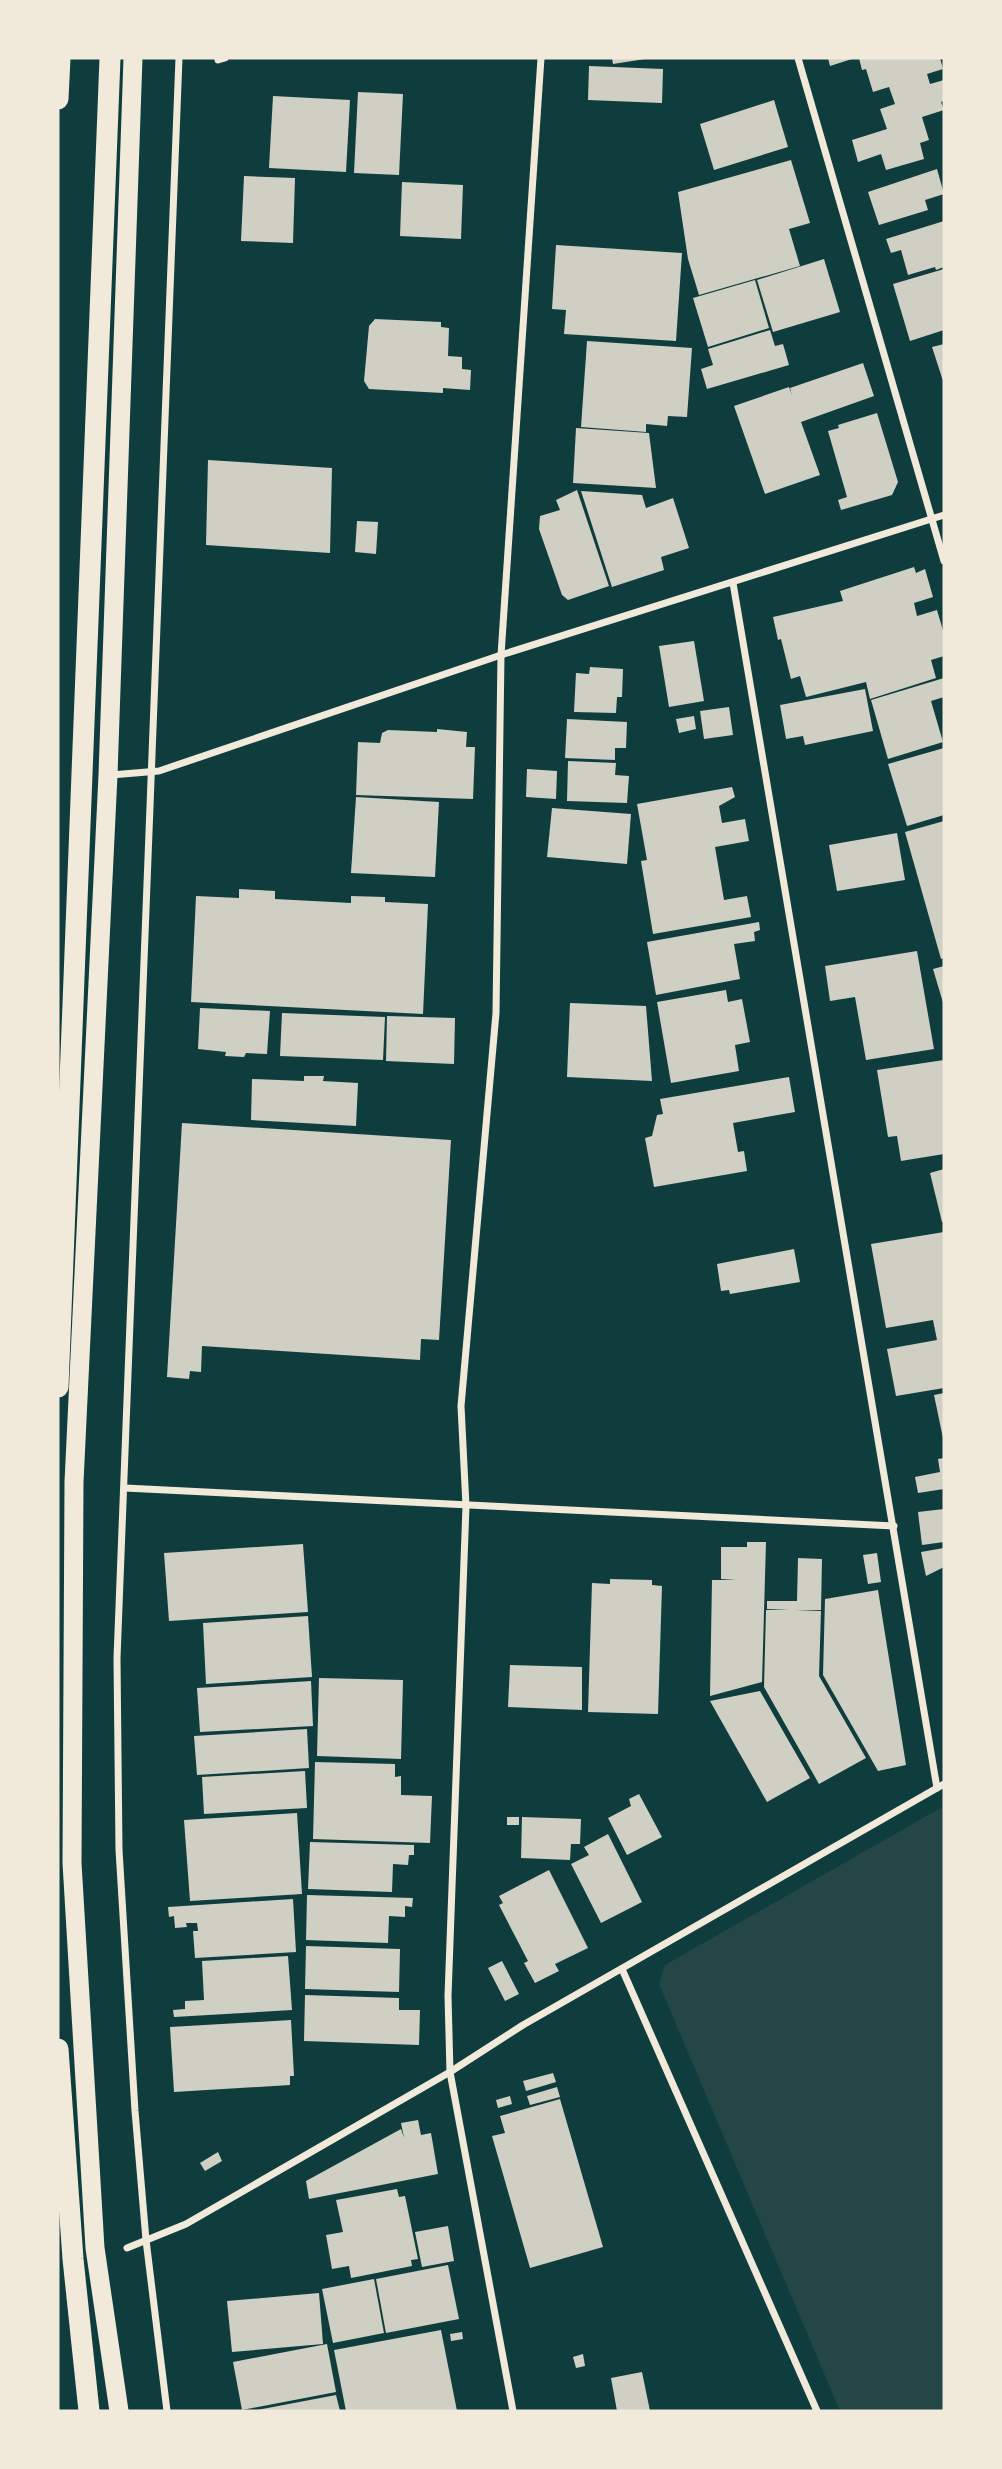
<svg xmlns="http://www.w3.org/2000/svg" width="1002" height="2469" font-family="Spectral,serif">
<rect width="100%" height="100%" fill="#0f3d3e"/>
<path fill="#244646" d="M944,1806V2411H840L659,1984L665,1965Z"/>
<g fill="#cfcfc3">
<path d="M612,58H645V59L613,64Z"/>
<path d="M828,58H855L830,66Z"/>
<path d="M859,58H940L943,69L927,74L930,84L944,80V101L941,102L944,110L922,117L929,140L920,143L924,159L886,170L881,154L858,162L852,140L887,129L880,109L895,104L889,87L873,92L866,69L862,70Z"/>
<path d="M589,66L663,69L662,103L588,100Z"/>
<path d="M358,92L403,94L399,175L354,173Z"/>
<path d="M273,96L350,100L346,172L269,168Z"/>
<path d="M774,100L788,147L714,170L700,124Z"/>
<path d="M791,160L810,223L789,229L800,266L699,295L688,259L678,192Z"/>
<path d="M937,169L944,194L925,200L928,210L879,225L868,192Z"/>
<path d="M244,176L295,178L293,243L241,241Z"/>
<path d="M402,182L463,185L461,239L400,236Z"/>
<path d="M944,221V267L936,270L935,267L908,275L901,250L891,253L886,239Z"/>
<path d="M556,245L682,253L676,341L564,334L566,310L552,309Z"/>
<path d="M824,259L840,312L773,332L757,280Z"/>
<path d="M944,269V330L910,341L893,284Z"/>
<path d="M755,280L769,328L708,347L693,298Z"/>
<path d="M375,319L441,322V327L449,328L448,356L462,357V369L471,370L470,390L443,388V393L369,389L364,381L369,326Z"/>
<path d="M770,330L775,346L783,344L789,365L707,389L701,369L713,365L708,349Z"/>
<path d="M587,341L692,348L687,417L668,416L667,426L646,424V432L581,427Z"/>
<path d="M944,344V384L932,347Z"/>
<path d="M863,363L874,396L801,422L820,475L765,494L734,406L789,387L792,395L790,388Z"/>
<path d="M877,413L898,482L892,495L841,510L838,500L847,497L828,431L839,428L838,425Z"/>
<path d="M576,428L649,433L656,488L573,483Z"/>
<path d="M208,460L332,468L330,553L206,545Z"/>
<path d="M577,490L609,586L568,600L562,595L539,529L540,516L560,510L556,500Z"/>
<path d="M581,491L642,495L646,508L673,498L689,548L661,557L664,570L612,587Z"/>
<path d="M357,521L378,522L376,554L355,552Z"/>
<path d="M914,567L916,573L925,569L933,597L914,603L917,616L937,610L944,634V656L931,660L936,678L870,699L866,682L806,697L800,676L791,679L781,639L778,640L773,617L843,601L840,591Z"/>
<path d="M694,641L704,701L669,707L659,646Z"/>
<path d="M590,667L623,669L622,697H617L616,713L574,712L576,673L589,674Z"/>
<path d="M944,678V697L931,701L943,742L888,759L871,700Z"/>
<path d="M865,689L873,731L805,745L803,736L786,739L780,705Z"/>
<path d="M729,707L733,735L704,739L700,711Z"/>
<path d="M694,716L696,729L679,733L676,719Z"/>
<path d="M567,719L627,722L626,748H615V760L565,758Z"/>
<path d="M437,729L467,732L466,747H475L473,799L356,795L358,742L380,743L382,733L388,730L437,732Z"/>
<path d="M944,748V815L907,826L888,764Z"/>
<path d="M568,761L616,763L615,775L629,776L627,803L567,801Z"/>
<path d="M527,769L557,771L556,799L526,797Z"/>
<path d="M732,787L735,797L719,806L722,823L745,819L749,841L715,847L724,900L747,896L751,917L653,934L641,861L647,860L637,804Z"/>
<path d="M356,797L439,802L435,877L351,873Z"/>
<path d="M552,808L631,814L627,864L547,857Z"/>
<path d="M944,821V958L941,959L905,832Z"/>
<path d="M897,833L905,880L837,891L829,845Z"/>
<path d="M239,889L275,891V899L351,903V896L385,897V902L428,904L423,1014L191,1002L196,896L239,898Z"/>
<path d="M759,922L760,930L754,932L755,941L734,944L740,979L656,995L647,942Z"/>
<path d="M917,951L934,1049L866,1060L855,997L830,1001L825,966Z"/>
<path d="M944,966V1006L933,969Z"/>
<path d="M726,990L728,1002L742,999L750,1042L735,1045L739,1071L671,1083L657,1002Z"/>
<path d="M570,1003L646,1006L652,1081L567,1077Z"/>
<path d="M200,1008L270,1011L267,1054L246,1053L244,1057L225,1056L226,1052L198,1049Z"/>
<path d="M282,1013L385,1017L383,1060L280,1056Z"/>
<path d="M387,1016L455,1018L454,1064L386,1061Z"/>
<path d="M944,1060V1154L901,1161L897,1136L888,1137L877,1070Z"/>
<path d="M304,1076H324L323,1081L358,1083L356,1126L251,1120L252,1079L304,1081Z"/>
<path d="M789,1077L795,1112L733,1123L738,1152L744,1151L747,1171L654,1187L645,1138L652,1136L657,1115L663,1114L660,1099Z"/>
<path d="M182,1123L451,1140L439,1340L421,1339L420,1360L202,1346L201,1372L190,1371L189,1379L167,1377Z"/>
<path d="M944,1169V1222H942L930,1173Z"/>
<path d="M944,1232V1388L896,1396L887,1349L937,1340L933,1320L886,1328L871,1244Z"/>
<path d="M794,1249L800,1282L730,1294L729,1290L721,1291L717,1264Z"/>
<path d="M944,1393V1438H943L934,1395Z"/>
<path d="M944,1458V1489L918,1493L915,1477L940,1472L938,1459Z"/>
<path d="M944,1509V1542L922,1545L918,1512Z"/>
<path d="M747,1542H766L762,1682L710,1696L712,1580H736L721,1579V1547H747Z"/>
<path d="M303,1544L308,1612L169,1621L164,1553Z"/>
<path d="M944,1548V1567L926,1576L921,1552Z"/>
<path d="M877,1553L881,1582L868,1584L863,1555Z"/>
<path d="M798,1558L822,1559L821,1610L796,1611H821L819,1676L866,1758L819,1784L764,1687L766,1610H789L767,1609V1601H797Z"/>
<path d="M610,1579L652,1580V1585L662,1586L658,1714L588,1712L592,1583L610,1584Z"/>
<path d="M878,1590L906,1765L878,1771L823,1675L825,1599Z"/>
<path d="M308,1616L312,1677L206,1684L203,1623Z"/>
<path d="M510,1665L582,1667V1710L508,1707Z"/>
<path d="M319,1678L403,1680L401,1759L317,1756Z"/>
<path d="M311,1681L313,1726L200,1732L197,1688Z"/>
<path d="M760,1691L810,1778L767,1802L710,1701Z"/>
<path d="M307,1729L309,1768L197,1775L194,1736Z"/>
<path d="M315,1762L395,1764V1777L401,1776V1795L432,1796L430,1843L313,1839Z"/>
<path d="M305,1771L307,1808L204,1814L202,1777Z"/>
<path d="M639,1794L662,1837L627,1855L608,1818L631,1806L629,1799Z"/>
<path d="M297,1813L302,1894L190,1901L184,1820Z"/>
<rect x="507" y="1817" width="12" height="8"/>
<path d="M522,1817L581,1819L580,1844H571L570,1860L521,1858Z"/>
<path d="M608,1834L642,1902L601,1923L571,1864L589,1855L584,1847Z"/>
<path d="M310,1842L414,1845V1855H409L408,1865L393,1864L392,1892L308,1889Z"/>
<path d="M549,1870L588,1948L555,1964L559,1971L535,1983L524,1963L528,1961L499,1905L503,1903L499,1896Z"/>
<path d="M307,1895L413,1898L412,1907L405,1906V1917L389,1916L388,1943L306,1940Z"/>
<path d="M293,1899L296,1952L195,1958L193,1931H198L197,1923H186L187,1927L175,1928L174,1916L169,1917L168,1907Z"/>
<path d="M306,1946L400,1949L399,1992L305,1989Z"/>
<path d="M288,1956L292,2010L174,2017L173,2010L185,2009V2001L204,2000L202,1961Z"/>
<path d="M502,1961L519,1994L505,2001L488,1968Z"/>
<path d="M305,1995L399,1998V2010H420L419,2045L304,2041Z"/>
<path d="M291,2020L294,2076H290V2085L174,2092L170,2027Z"/>
<path d="M553,2073L556,2082L526,2091L523,2081Z"/>
<path d="M557,2087L560,2097L530,2105L527,2096Z"/>
<path d="M510,2096L512,2104L498,2108L496,2100Z"/>
<path d="M560,2099L603,2247L530,2268L492,2136L505,2133L500,2116Z"/>
<path d="M418,2120L421,2135L431,2133L438,2174L309,2199L306,2181L401,2129L404,2138L401,2123Z"/>
<path d="M218,2152L222,2161L205,2171L200,2163Z"/>
<path d="M397,2189L399,2197L405,2196L418,2259L411,2260L412,2266L351,2278L349,2266L332,2269L326,2235L343,2232L336,2200Z"/>
<path d="M448,2226L454,2261L422,2267L415,2232Z"/>
<path d="M448,2265L459,2319L386,2333L376,2279Z"/>
<path d="M374,2279L384,2333L333,2343L322,2289Z"/>
<path d="M319,2293L323,2344L232,2352L227,2301Z"/>
<path d="M441,2330L457,2411H346L334,2350Z"/>
<path d="M462,2332L463,2339L451,2341L450,2334Z"/>
<path d="M327,2344L336,2392L242,2410L233,2362Z"/>
<path d="M583,2354L585,2366L576,2368L573,2357Z"/>
<path d="M642,2372L650,2411H617L611,2378Z"/>
<path d="M336,2395L340,2411H257V2410Z"/>
</g>
<g fill="none" stroke-linecap="round" stroke-linejoin="round">
<g stroke="#f1e9da" stroke-width="7">
<path d="M798,58L944,561"/>
<path d="M218,60L225,58"/>
<path d="M733,583L937,1788"/>
<path d="M111,775L159,771L501,655L944,515"/>
<path d="M125,1488L894,1526"/>
<path d="M622,1969L817,2411"/>
<path d="M127,2248L186,2224L450,2072L523,2025L944,1784"/>
<path d="M167,2411L146,2240L135,2111L119,1850L117,1658L179,58"/>
<path d="M513,2411L450,2072L448,1996L466,1506L461,1406L496,1013L501,655L541,58"/>
</g>
<path stroke="#f1e9da" stroke-width="19" d="M119,2411L95,2248L72,1863L74,1482L108,775L133,58"/>
<g stroke="#f1e9da" stroke-width="21">
<path d="M58,99L60,58"/>
<path d="M58,1387L110,58"/>
<path d="M58,2049L73,2259L89,2411"/>
</g>
</g>
<rect width="1002" height="2469" fill="none" stroke="#f1e9da" stroke-width="119"/>
</svg>
